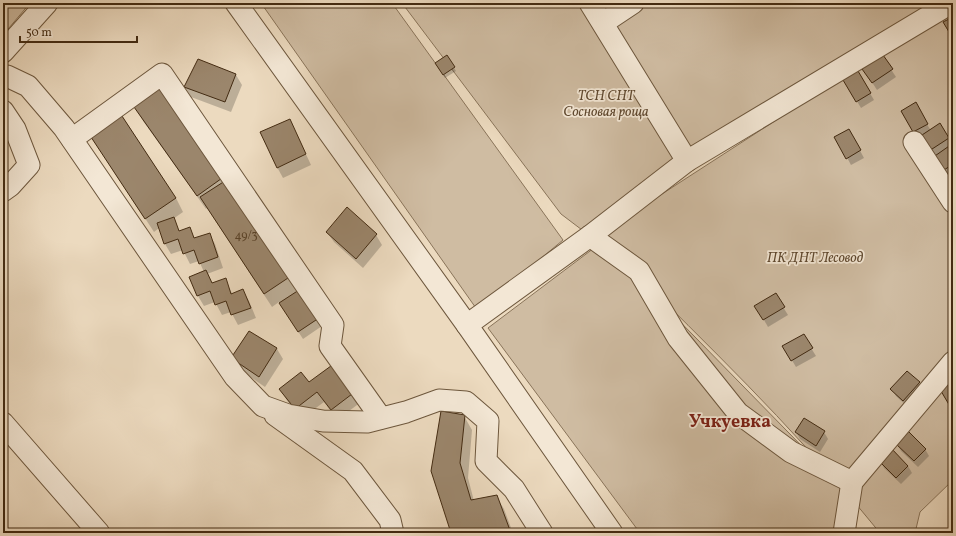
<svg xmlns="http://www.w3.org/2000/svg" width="956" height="536" font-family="Vollkorn,serif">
<rect width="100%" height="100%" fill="#ecdabf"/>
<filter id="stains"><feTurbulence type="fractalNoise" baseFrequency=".005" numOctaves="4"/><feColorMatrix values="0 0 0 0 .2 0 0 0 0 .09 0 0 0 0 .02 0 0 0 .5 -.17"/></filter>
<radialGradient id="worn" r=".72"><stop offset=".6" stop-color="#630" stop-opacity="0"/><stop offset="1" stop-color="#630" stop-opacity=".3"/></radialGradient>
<g fill="#cfbca2" stroke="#89745a">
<path d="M3,3H30L3,35Z"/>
<path d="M261,3H392L563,240L478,311Z"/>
<path d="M402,3H946L590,236L561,214Z"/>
<path d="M953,3V480L920,512L915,533H880L842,487L834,533H640L488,328L602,242L833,478C760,393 677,316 599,236L628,216L801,104Z"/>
</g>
<g fill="#0003">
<path d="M447,56L456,71L445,78L436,63Z"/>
<path d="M883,57L896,77L877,90L868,76Z"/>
<path d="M858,73L874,100L861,108L845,81Z"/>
<path d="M236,75L242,85L231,112L191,97L185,87Z"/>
<path d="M915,104L931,131L949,138L953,145V174L946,179L918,139L902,111Z"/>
<path d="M135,107L227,180L322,326L303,339L279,302L272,307L207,208L206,209L143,121Z"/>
<path d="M290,120L311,165L283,178L277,167Z"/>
<path d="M849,130L864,158L851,165L836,137Z"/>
<path d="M90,134L176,198L183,212L173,219L180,232L189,229L195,239L209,234L215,244L223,268L207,274L213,284L225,280L233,295L243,291L249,301L256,318L238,325L231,312L222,315L215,302L204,306L198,296L204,272L199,261L190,264L183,250L171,254L165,244L159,228L154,232Z"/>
<path d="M327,232L376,235L382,245L363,268L334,242Z"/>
<path d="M775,294L788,315L768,327L756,306Z"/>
<path d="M249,332L277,349L283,359L265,387L239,369L232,358Z"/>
<path d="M803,335L816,356L796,367L784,347Z"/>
<path d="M334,364L361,402L337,420L324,402L301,419L286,399L280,389L308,384Z"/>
<path d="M919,383L923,390L908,407L896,396L892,389Z"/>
<path d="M464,416L472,430L468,478L474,501L496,496L504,509L513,533H452Z"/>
<path d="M796,432H824L828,439L820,452L800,439Z"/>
<path d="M897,444L925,449L929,456L918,467L901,451Z"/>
<path d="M880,461L908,466L912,473L901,484L884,468Z"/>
</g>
<g fill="#9b866c" stroke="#432b12">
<path d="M953,17V37H952L943,22Z"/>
<path d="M447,55L455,67L443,75L435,63Z"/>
<path d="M883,55L893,69L872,83L862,69Z"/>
<path d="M198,59L236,74L225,102L184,87Z"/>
<path d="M858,71L871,93L856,102L843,80Z"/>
<path d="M162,87L225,176L197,196L134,107Z"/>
<path d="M916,102L928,124L913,132L901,111Z"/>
<path d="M120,113L176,198L145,219L89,134Z"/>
<path d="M290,119L306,154L277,168L260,132Z"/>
<path d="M940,123L949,138L929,151L919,137Z"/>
<path d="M849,129L861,150L846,159L834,137Z"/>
<path d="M952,144L953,164L941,172L932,158Z"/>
<path d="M228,179L291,276L264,294L200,197Z"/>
<path d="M347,207L377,234L356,259L326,232Z"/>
<path d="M174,217L179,231L190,227L194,238L210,233L218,257L199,264L194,250L183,254L178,239L164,244L157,223Z"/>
<path d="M206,270L212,283L226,278L231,294L243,289L251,308L231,315L226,301L215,305L210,291L197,296L189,277Z"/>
<path d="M299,290L319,318L298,332L279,303Z"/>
<path d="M776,293L785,307L763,320L754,306Z"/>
<path d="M249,331L277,348L259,377L231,358Z"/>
<path d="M804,334L813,348L791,361L782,346Z"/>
<path d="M335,363L356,391L331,410L317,392L295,409L279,389L301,372L309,382Z"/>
<path d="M907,371L920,382L903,401L890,389Z"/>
<path d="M953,378V407L951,408L938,386Z"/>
<path d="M441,411L465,415L460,463L471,500L497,495L511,533H451L431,471Z"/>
<path d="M804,418L825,431L816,446L795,432Z"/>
<path d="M908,431L926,449L914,461L896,444Z"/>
<path d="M891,448L908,466L896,478L879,461Z"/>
</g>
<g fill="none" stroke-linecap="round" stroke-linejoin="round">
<defs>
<g id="minor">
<path d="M236,3L467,325L612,533"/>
<path d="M590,3L687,161"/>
<path d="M603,23L633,3"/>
<path d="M3,52L47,3"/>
<path d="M3,76H7L28,86L64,128L235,377L263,406L288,415L323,421L367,422L406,412L439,400L466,402L488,421L486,461L514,489L542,533"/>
<path d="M3,111L15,129L29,165L10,186L3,191"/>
<path d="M72,139L162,74L333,325L330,346L381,418"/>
<path d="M914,142L953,202"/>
<path d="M590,236L639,271L678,338L738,413L791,452L852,482"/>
<path d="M467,325L590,236L687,161L951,3"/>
<path d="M275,415L353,471L390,520L393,533"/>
<path d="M3,423L99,533"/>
<path d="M844,533L852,482L953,362"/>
</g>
</defs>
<use href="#minor" stroke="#6d573d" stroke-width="23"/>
<path stroke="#432b12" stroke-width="2.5" stroke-dasharray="3 2" stroke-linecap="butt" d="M410,530L416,533"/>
<use href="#minor" stroke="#f3e7d5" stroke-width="21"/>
</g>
<g text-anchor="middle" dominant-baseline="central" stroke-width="3.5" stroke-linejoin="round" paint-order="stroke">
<g font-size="12" fill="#594228">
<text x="246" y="236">49/3</text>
</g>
<g font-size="14" font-style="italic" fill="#5f482f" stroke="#f3e7d5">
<text x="606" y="96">ТСН СНТ<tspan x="606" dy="16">Сосновая роща</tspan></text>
<text x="815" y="258">ПК ДНТ Лесовод</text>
</g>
<g font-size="18" font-weight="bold" fill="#7a1f14" stroke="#f3e7d5">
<text x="730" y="422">Учкуевка</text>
</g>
</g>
<rect width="956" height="536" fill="none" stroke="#ecdabf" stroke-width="16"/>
<rect x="4" y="4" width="948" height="528" fill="none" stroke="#432b12" stroke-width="2"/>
<rect x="8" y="8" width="940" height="520" fill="none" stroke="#432b12"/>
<path d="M20 36v6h117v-6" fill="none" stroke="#432b12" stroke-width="2"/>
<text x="26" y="36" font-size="12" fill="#432b12" stroke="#f3e7d5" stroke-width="3" paint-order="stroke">50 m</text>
<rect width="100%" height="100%" filter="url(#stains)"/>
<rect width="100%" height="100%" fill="url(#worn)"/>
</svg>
